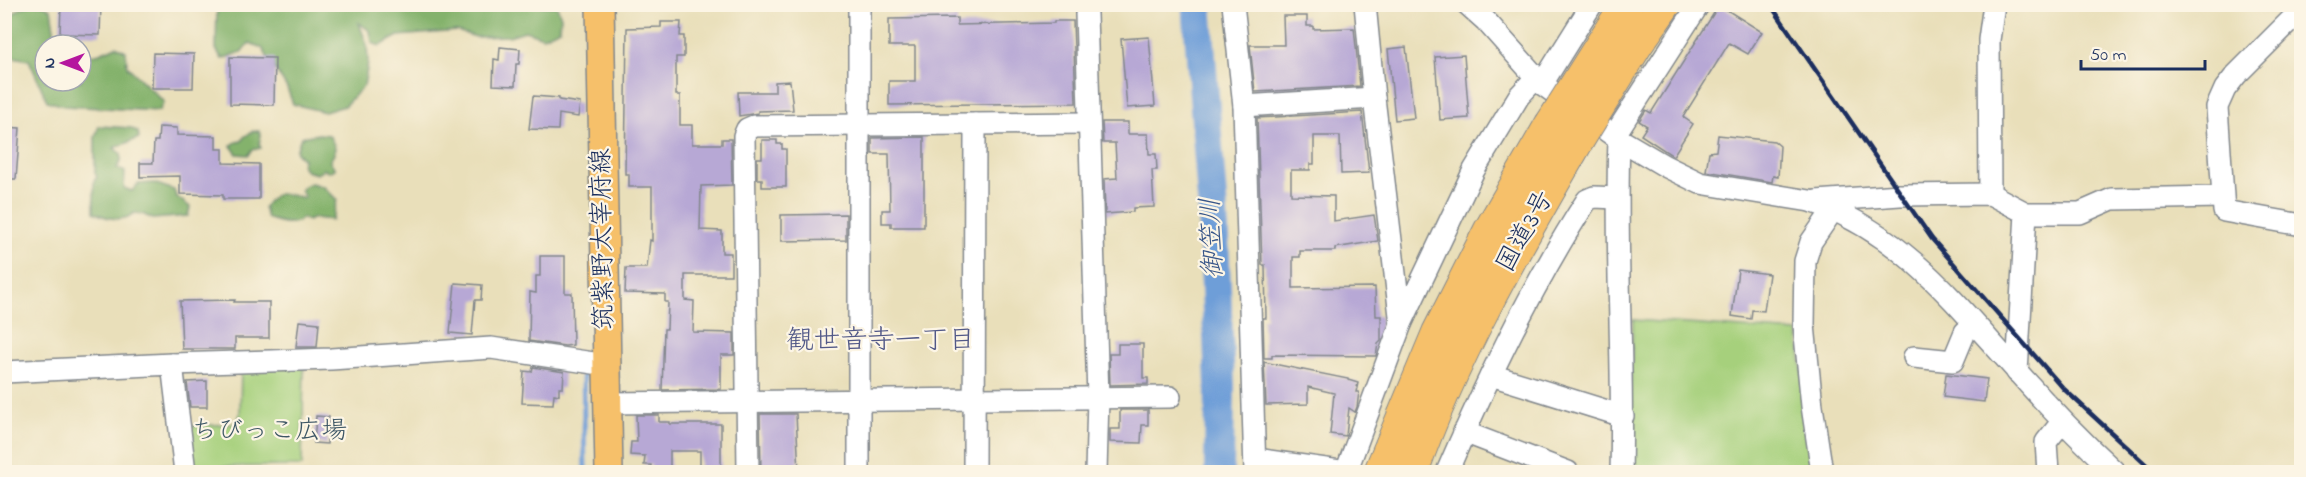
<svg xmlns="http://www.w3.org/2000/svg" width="2306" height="477" font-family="'Indie Flower','Klee One',sans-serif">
<rect width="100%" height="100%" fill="#fcf5e5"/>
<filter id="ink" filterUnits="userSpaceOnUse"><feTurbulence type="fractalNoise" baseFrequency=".0167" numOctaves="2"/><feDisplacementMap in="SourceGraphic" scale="12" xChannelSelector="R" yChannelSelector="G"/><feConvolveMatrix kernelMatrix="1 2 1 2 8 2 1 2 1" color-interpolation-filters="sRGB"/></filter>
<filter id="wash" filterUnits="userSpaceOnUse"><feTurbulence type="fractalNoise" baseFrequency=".008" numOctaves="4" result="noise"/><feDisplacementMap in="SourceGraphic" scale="24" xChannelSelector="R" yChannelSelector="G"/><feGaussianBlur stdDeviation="1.35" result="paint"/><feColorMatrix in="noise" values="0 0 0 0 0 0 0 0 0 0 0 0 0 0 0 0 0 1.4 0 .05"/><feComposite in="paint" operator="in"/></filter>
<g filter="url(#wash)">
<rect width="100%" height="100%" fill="#e9dfba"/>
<g fill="#a6d07c" stroke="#60806d" stroke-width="1.5">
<path d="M1633,320L1798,332L1813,472H1627Z"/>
<path d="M241,365L304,366L302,466L190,467L187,426L234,424L240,415Z"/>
</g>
<g fill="#84b26c" stroke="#507065" stroke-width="1.5">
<path d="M33,4L43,5L51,9L55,36L69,45H45V81H81V53C93,58 105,51 116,46L126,51L127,66L164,102L159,111L64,106L47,101L29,60L13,57L5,47C4,23 8,10 33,4Z"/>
<path d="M351,4L509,5V7L525,5L557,6L561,17L560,29L543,37L525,31L509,36L476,37L457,31L398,36L380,46L372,43L370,31L359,23L367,45L368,63L364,86L344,106L325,112L293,104L287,88L262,48L250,43L241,52L222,59L216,49L217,5Z"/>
<path d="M99,126L131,128L138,132L139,138L114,148L121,154V161L117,168L125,172L124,188L132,191L138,184L154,183L174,190L176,196L190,207L188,216L153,219L142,214L134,213C124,223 105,218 94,212V181L97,177L95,173V137Z"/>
<path d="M253,131H259L261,134L259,144L261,148L252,150L249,155L237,154L231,146L236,142L242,141L244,137Z"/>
<path d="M319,134L329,135L335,147L334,154L330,161L335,169L328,172L324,169L317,174L306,171L302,165L303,159L296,152L301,137Z"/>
<path d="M311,183L324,187L337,200L332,220L314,218L308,221L302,218C294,227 277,222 267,218L264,208C276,186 287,195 305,198L301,190L302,187Z"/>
</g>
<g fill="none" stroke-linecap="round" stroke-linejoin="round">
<path stroke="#6e9ed8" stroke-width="5" d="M583,370L585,472"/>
<path stroke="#6e9ed8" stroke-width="30" d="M1197,4L1213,213L1220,385L1219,472"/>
</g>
<g id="blocks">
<g fill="#b7a8d5">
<path d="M61,4H101L100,35L60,34Z"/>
<path d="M1719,5L1762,32L1748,54L1729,43L1683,117L1693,124L1673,156L1641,135L1647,126L1639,121L1646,110L1651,113Z"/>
<path d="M1283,16H1307V26H1313V29L1354,28L1360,86L1255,92L1250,45H1284Z"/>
<path d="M957,18V25L1054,23V21H1073L1076,103L889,105V81H915V46H889V19Z"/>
<path d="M661,22H681L680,36H684V57H676V95H680V125H692V144H722V139H731L732,185L701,186L700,230L722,231V253H731V275H685V300L694,301L693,332L734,333V355H721V389L662,390L664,329H667L668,302H665V294L625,293L626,268H647L650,240L652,241V187H629V174H625L627,28L661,27Z"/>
<path d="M1149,37L1155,106L1127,108L1121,39Z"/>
<path d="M500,47L520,49L519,64H516L515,86L493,85L494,59L499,60Z"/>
<path d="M1406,47L1414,118L1395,120L1388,49Z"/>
<path d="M153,53L194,54L193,88H152Z"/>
<path d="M1464,55L1469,118L1440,120L1435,57Z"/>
<path d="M230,57L275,58L274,105L230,104Z"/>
<path d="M790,81L793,110L758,111V113L739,116L738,92H775V82Z"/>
<path d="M533,96L559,98V100L580,103L578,117L559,114L558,130L529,129Z"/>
<path d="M1362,112L1369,173L1341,174L1340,136H1314V164H1310V170H1291V195L1334,196V221L1374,215L1378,241L1335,248V251H1300V257H1293V288L1375,287L1376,316H1381V341L1378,344L1376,356L1272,355V358H1264L1263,318H1266L1265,265H1262L1257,118Z"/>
<path d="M1102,122H1128V134H1148L1149,154H1156L1157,170H1152L1154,207L1133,208V212L1105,214L1104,179L1117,178L1115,143H1103Z"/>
<path d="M4,127L20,128L16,179H4Z"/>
<path d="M159,127L177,128V135L216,136V149H223V163L259,164V199H223V195L180,194V176L140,177V163H153L154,141H158Z"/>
<path d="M1718,135L1774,141L1780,146L1778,177L1773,176L1772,182L1706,171L1709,152L1716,151Z"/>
<path d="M924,137V227H891V223H882V210H890L889,154H872V138Z"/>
<path d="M762,140H777V144H782V149H786V187H762V179H757V158H762Z"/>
<path d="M846,214V240L781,241V215Z"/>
<path d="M540,256H565V293H572L573,345L565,346L529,341L530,292L536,293V276H540Z"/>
<path d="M1738,270L1769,274L1764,311L1752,310L1751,319L1732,316Z"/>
<path d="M455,283L482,285L481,300H475L472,335L450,333Z"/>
<path d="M235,300L234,302H269V338H235V349H182L180,301Z"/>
<path d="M299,321L319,323L317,347H296Z"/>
<path d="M1118,344H1143V378H1148V384L1110,385L1109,354H1118Z"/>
<path d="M1264,362L1348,379V380L1358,383L1356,392H1359L1357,407L1355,412L1349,408L1346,436L1330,434L1334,393L1308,387V404L1266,405Z"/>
<path d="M533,367L564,372L563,388H559V395L554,394L553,404L522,403L524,371L532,372Z"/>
<path d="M1946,374L1987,379L1984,402L1943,397Z"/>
<path d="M207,381V407H190L187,382Z"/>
<path d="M1120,410H1148V425H1142L1141,443L1110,442V429H1120Z"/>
<path d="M760,414H796L799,472H761Z"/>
<path d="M636,415H659V422H670V424H721V470H700V451H670V470H651V465H644L645,456L630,455L631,442H637Z"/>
<path d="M316,416L329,417L327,444L314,443Z"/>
</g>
</g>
</g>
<g filter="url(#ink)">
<use href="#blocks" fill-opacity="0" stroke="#82878c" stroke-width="1.5"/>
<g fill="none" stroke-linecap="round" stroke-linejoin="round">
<defs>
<g id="minor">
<path d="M859,4V472"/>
<path d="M1233,4L1244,106L1255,472"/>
<path d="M1365,4L1374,98L1401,324"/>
<path d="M1467,4L1486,21L1542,84L1614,136L1665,166L1700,183L1810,201L1822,205C1905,239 1950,297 2008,361C2042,400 2077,437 2115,472"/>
<path d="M2302,9L2236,75L2225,89L2217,107L2224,211L2302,225"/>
<path d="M1086,14L1098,397L1096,472"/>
<path d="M1542,84L1592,4"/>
<path d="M1244,106L1374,98"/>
<path d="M1614,136L1699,4"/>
<path d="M1619,140C1615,251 1624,361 1621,472"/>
<path d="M1990,194L1989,40L1994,4"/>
<path d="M1816,201L1900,195L1990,194L2026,213H2080L2112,199L2222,197"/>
<path d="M1914,357L1953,361L1965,332L1974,324"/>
<path d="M172,364L331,359L491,348L607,365"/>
<path d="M4,372L172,364L185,472"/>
<path d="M2017,372L2026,213"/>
<path d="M1491,375L1623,416"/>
<path d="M608,403L1170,397"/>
<path d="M1464,432L1568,472"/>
<path d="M1256,459L1347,472"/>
<path d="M748,472L744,136L747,129L754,126L1088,123"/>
<path d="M974,472L975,124"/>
<path d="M1346,472L1401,324L1474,170L1519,96L1535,79"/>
<path d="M1447,472C1487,379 1532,285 1587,200L1594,197L1617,198"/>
<path d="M1822,472L1812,406L1804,325L1805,261L1811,242L1833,210"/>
<path d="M2048,472L2046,442L2062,422"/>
</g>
<path id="major" d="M600,4L609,472"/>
<g id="highway">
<path d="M1380,472L1438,333L1490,230L1550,126"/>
<path d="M1412,472C1453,355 1516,247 1578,140"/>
</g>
</defs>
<use href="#minor" stroke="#82878c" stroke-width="24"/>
<use href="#major" stroke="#82878c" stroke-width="30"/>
<use href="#highway" stroke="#82878c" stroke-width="34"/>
<use href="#minor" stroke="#fff" stroke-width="21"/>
<use href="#major" stroke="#f6c06b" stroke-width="27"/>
<use href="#highway" stroke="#f6c06b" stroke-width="32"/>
<path stroke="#1b2f5e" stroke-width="4.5" d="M1770,4L1932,239L2064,389L2154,472"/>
<defs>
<g id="highway-bridge">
<path d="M1550,126L1627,4"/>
<path d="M1578,140L1637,44L1665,4"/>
</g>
</defs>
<use href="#highway-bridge" stroke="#82878c" stroke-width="34" stroke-linecap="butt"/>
<use href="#highway-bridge" stroke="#f6c06b" stroke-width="32"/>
</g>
</g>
<g text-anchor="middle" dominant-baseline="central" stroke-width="4.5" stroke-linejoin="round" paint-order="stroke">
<g font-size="26" fill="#1b2f5e" stroke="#fcf5e5">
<text transform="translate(1526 232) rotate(-61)">国道3号</text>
<text transform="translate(604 239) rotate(-91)">筑紫野太宰府線</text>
</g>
<g font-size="26" fill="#3e5766" stroke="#fcf5e5">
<text x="269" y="432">ちびっこ広場</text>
</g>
<g font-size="27" font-style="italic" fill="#385689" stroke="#fcf5e5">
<text transform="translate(1213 238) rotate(-92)">御笠川</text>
</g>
<g font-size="27" fill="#525988" stroke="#fcf5e5">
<text x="881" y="341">観世音寺一丁目</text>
</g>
</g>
<rect width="2306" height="477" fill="none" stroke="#fcf5e5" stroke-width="24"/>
<g transform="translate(63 63) rotate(270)"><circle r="28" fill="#fcf5e5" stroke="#a2a6af" stroke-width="1.5"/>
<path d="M0-4.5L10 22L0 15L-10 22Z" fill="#b5179e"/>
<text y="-9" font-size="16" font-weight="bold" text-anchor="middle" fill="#1b2f5e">N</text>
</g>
<path d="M2081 60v9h124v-9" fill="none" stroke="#1b2f5e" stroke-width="3"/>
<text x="2090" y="60" font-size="18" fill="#1b2f5e" stroke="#fcf5e5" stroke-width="4.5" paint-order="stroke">50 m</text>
</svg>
